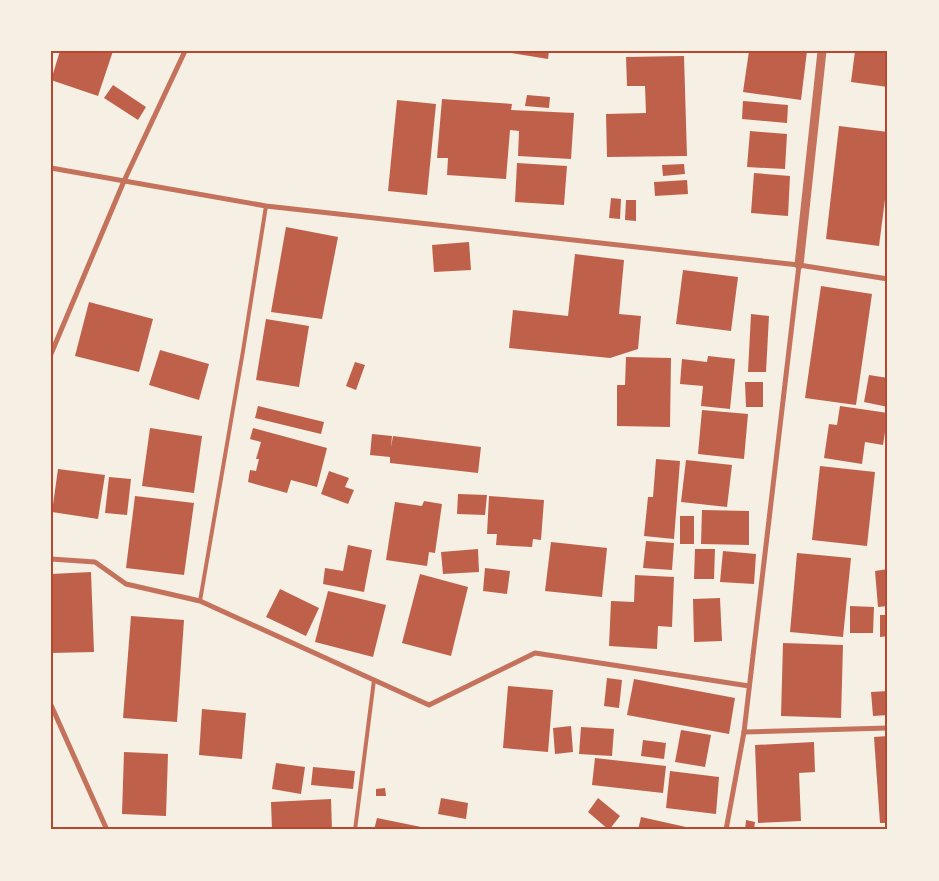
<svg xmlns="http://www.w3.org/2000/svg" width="939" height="881" font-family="Signika,sans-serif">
<rect width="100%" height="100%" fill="#f6efe4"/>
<g fill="#bf614a">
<path d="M60,51H113L98,96L51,80Z"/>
<path d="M499,51H549L548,59Z"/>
<path d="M749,51H807L801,100L743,92Z"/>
<path d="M855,51H888V87L851,82Z"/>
<path d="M684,56L687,156L607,157L606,114L646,113L645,86H627L626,57Z"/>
<path d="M113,85L146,107L138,120L104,98Z"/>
<path d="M527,95L550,97L549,108L525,106Z"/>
<path d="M442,99L512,104L511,110L574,113L571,159L518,156L519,131L510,130L506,179L447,175L448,158H437Z"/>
<path d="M397,100L436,104L427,195L388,191Z"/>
<path d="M743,101L788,105L787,123L742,119Z"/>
<path d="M839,126L888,132V176L879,246L826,239Z"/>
<path d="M750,131L787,134L785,169L747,167Z"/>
<path d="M517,163L567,166L564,205L515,202Z"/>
<path d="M684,164L685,174L663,176L662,165Z"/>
<path d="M754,173L790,176L788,216L751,213Z"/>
<path d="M687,180L688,194L655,196L654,182Z"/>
<path d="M611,198L621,199L620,219L609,218Z"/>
<path d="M626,200H636V221L625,220Z"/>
<path d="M286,227L338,237L322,319L271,312Z"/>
<path d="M469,242L471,270L434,272L432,245Z"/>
<path d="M575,254L624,260L619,314L641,316L638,349L610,358L509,348L513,310L568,316Z"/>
<path d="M683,270L738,277L731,331L676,324Z"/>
<path d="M821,286L872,294L856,405L805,398Z"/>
<path d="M89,302L153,319L139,372L75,356Z"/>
<path d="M751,314L769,316L766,372H748Z"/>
<path d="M266,319L309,326L299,387L256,380Z"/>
<path d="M160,350L209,364L199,400L149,385Z"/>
<path d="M708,356L735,359L730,409L701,406L703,386L680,384L682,359L707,362Z"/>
<path d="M626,357L671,358L670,427L617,426V385H625Z"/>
<path d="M355,362L365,365L356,390L346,386Z"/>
<path d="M869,375L888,378V407L864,402Z"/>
<path d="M745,382H763V407H746Z"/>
<path d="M258,406L324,422L321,434L255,418Z"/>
<path d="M840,406L888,413L883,445L865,442L862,464L824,458L829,424L837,425Z"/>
<path d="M702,410L748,414L744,459L698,454Z"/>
<path d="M150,428L202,436L194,493L142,486Z"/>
<path d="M253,428L327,448L317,487L291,480L287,493L248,482L250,470L256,471L259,459H256L261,442L250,439Z"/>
<path d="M372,434L392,436L391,447L393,436L481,447L478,473L390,463V457L370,455Z"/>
<path d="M656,459L680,461L674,539L644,536L648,497H653Z"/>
<path d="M686,460L732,465L727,507L681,502Z"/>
<path d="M820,466L875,472L867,546L812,540Z"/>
<path d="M58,469L105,475L98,519L52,512Z"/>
<path d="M329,471L349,478L345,487L354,490L348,504L321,494Z"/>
<path d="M109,477L131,479L127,515L105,513Z"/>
<path d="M458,494L487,495L485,515L457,514Z"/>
<path d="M135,496L194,503L184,575L126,568Z"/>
<path d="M489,496L544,500L541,540L533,539L532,547L496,545L497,534H487Z"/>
<path d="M424,501L442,504L435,553L429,552L427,566L386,560L395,502L422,506Z"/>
<path d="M702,510L749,511V545L701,544Z"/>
<rect x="680" y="516" width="14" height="28"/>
<path d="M646,541L674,543L672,570L643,568Z"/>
<path d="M551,542L607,548L602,597L545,591Z"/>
<path d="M348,545L372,550L364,592L323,584L325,568L343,571Z"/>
<path d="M478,549L479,572L443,574L441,552Z"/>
<path d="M695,549H715L714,579H694Z"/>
<path d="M723,551L756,554L754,584L720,582Z"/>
<path d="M797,553L851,558L843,637L790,632Z"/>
<path d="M485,568L510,571L507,594L483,591Z"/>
<path d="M888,569V606L878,607L875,571Z"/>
<path d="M91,572L94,652L51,653V574Z"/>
<path d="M420,574L468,587L451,656L402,643Z"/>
<path d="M635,575L674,577L672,627L658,626L657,649L609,646L611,601L634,602Z"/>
<path d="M280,589L319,608L306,636L266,617Z"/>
<path d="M328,591L386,605L373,657L315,642Z"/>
<path d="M720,598L722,641L694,642L693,599Z"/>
<path d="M850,606L874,607L873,633H850Z"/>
<path d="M880,615H888V636L880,637Z"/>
<path d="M131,616L184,620L177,722L123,718Z"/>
<path d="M783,643L843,645L841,718L781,716Z"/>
<path d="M607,678L622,680L619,708L604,706Z"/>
<path d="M634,679L735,698L729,734L627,715Z"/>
<path d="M508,686L553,690L548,752L503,748Z"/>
<path d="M888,691V715L873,716L871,692Z"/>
<path d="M202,709L246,713L242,759L199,755Z"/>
<path d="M571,726L573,752L555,754L553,728Z"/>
<path d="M581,727L614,729L612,756L579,754Z"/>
<path d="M681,730L711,735L705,767L675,762Z"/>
<path d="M888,736V823H880L874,737Z"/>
<path d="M643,740L666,743L664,759L641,756Z"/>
<path d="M814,742L815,772L799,773L801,821L758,823L755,745Z"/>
<path d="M124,752L168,754L166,816L122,814Z"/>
<path d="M595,758L666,766L663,793L592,785Z"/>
<path d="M276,763L305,767L301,794L272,789Z"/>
<path d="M313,767L355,771L353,789L311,785Z"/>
<path d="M670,771L719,777L716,814L666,808Z"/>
<path d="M385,788L386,796H376V789Z"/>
<path d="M441,798L468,803L466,819L438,814Z"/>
<path d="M598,798L620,816L609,830L588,812Z"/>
<path d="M331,799L332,830H272L271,802Z"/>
<path d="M641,817L695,829L694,830H638Z"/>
<path d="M377,818L431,829V830H374Z"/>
<path d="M746,820L755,822L754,830H745Z"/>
</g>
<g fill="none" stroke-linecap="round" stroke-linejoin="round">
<g stroke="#c5725c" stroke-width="4">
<path d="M200,601L243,351L266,206"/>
<path d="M355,830L374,680"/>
</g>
<g stroke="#c5725c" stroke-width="5">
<path d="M51,168L266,206L799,265L888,279"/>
<path d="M51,354L124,181L185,51"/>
<path d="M51,559L95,562L126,584L200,601L429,705L535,653L749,686"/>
<path d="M51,705L107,830"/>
<path d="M744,732L888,728"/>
<path d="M726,830L744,732L799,265"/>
</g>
<path stroke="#c5725c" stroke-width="9" d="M799,265L822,51"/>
</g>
<rect width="939" height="881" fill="none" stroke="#f6efe4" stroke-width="105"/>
<rect x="52" y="52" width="834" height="776" fill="none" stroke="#b5482f" stroke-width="2"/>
</svg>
